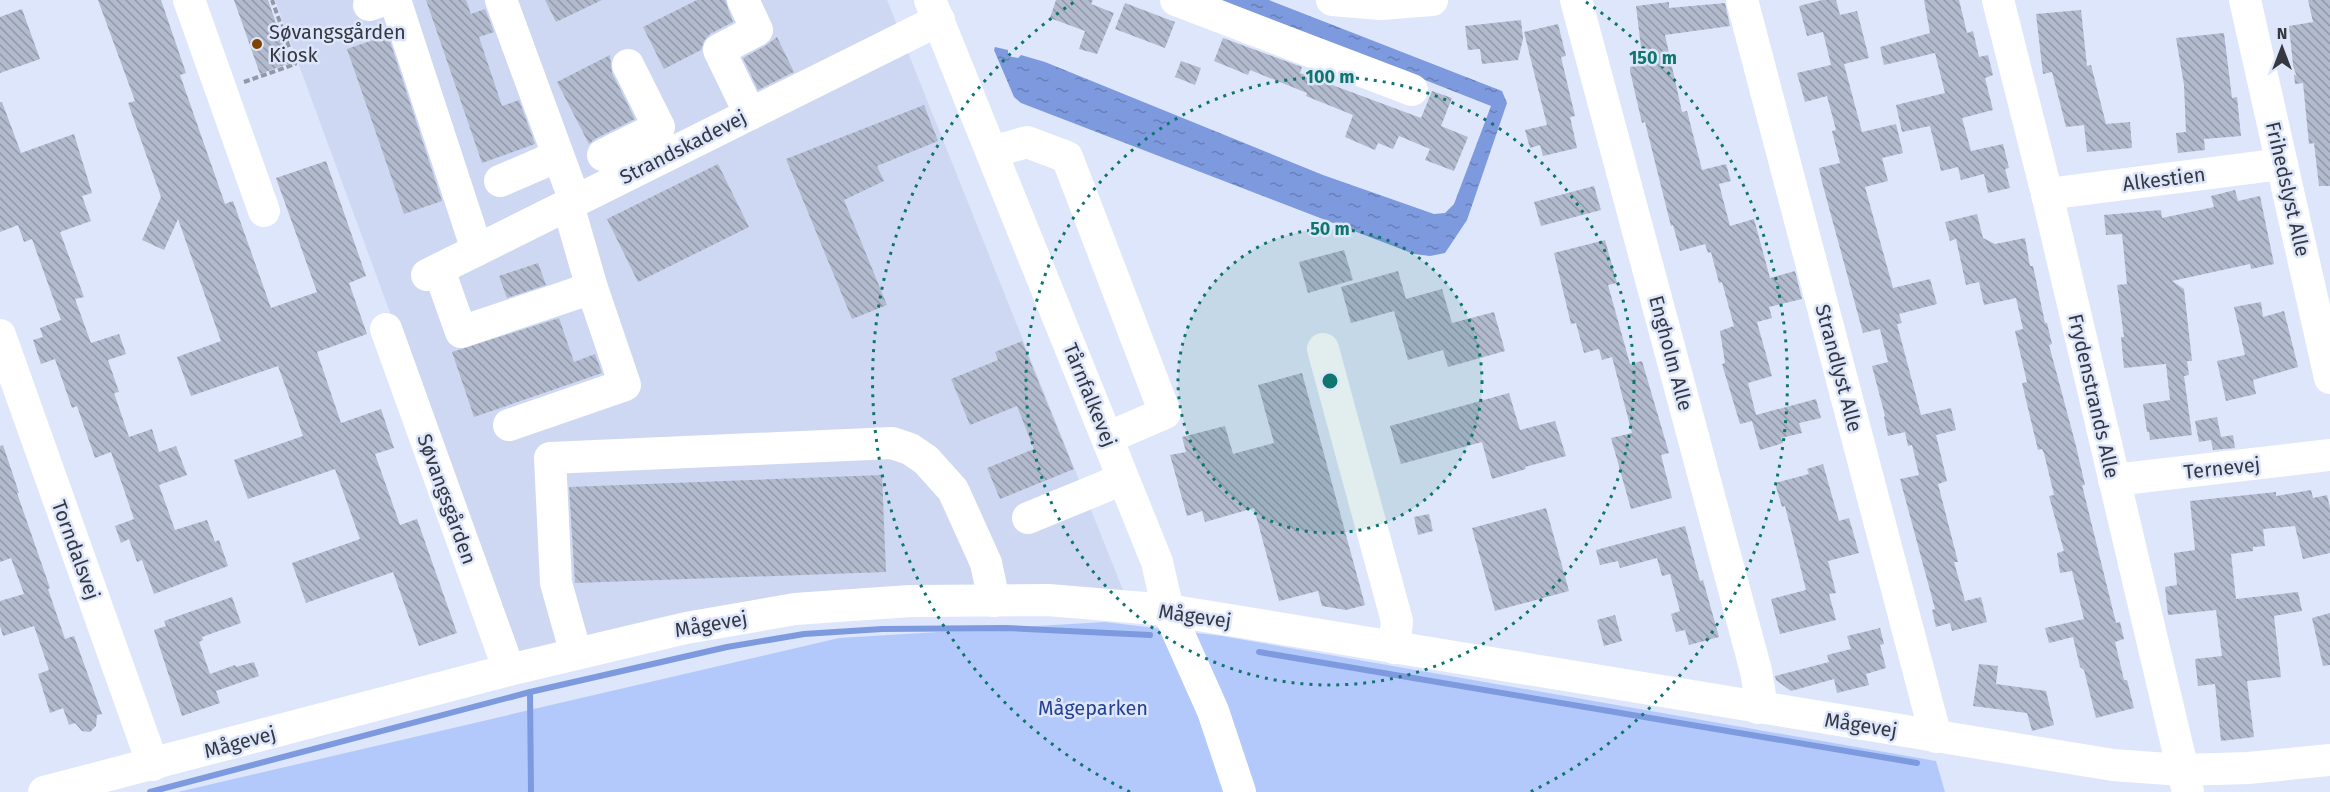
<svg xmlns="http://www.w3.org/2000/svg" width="2330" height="792" font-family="'Fira Sans',sans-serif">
<defs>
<pattern id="water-ripples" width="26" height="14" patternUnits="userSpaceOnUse" patternTransform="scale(1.5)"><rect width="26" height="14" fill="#7e9adf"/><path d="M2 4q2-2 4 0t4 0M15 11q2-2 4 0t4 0" fill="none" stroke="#687fb6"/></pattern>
<pattern id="building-back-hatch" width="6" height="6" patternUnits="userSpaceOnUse" patternTransform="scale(1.5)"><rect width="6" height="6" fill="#b2bace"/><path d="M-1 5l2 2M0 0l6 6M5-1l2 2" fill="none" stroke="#9298a9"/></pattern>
</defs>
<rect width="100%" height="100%" fill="#dde6fa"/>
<path fill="#ced8f3" d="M275,0H887L1125,595L829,591L515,652Z"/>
<path fill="#b4c9fb" d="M1105,622L1222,636L1936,761L1945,792H178L839,638Z"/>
<path fill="url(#water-ripples)" d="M1222,0H1269L1502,91L1507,103L1467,220L1445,253L1430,256L1414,254L1021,103L1014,97L994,50L995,47L1008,50V56L1018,58L1021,55L1045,62L1323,175L1434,214L1445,213L1454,204L1491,106Z"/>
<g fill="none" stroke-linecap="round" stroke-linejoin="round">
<g stroke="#7e9adf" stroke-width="6">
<path d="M1259,652L1917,763"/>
<path d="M150,792L530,692"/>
<path d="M531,792L530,692L727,647L804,634L882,629L1006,628L1150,635"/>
</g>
</g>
<g fill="url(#building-back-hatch)">
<path d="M98,0H161L186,73L180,75L225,204L233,201L271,308L317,292L276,178L326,161L366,276L349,283L367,334L317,352L341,423L381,409L394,448L375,454L400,525L417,519L457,633L419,646L393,572L306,603L292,563L360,539L335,469L248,499L234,460L303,436L278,366L191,396L177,357L221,341L178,219L164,250L142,240L161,197L128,103L135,101Z"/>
<path d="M234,0H268L290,63L260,74Z"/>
<path d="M426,0H466L471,14L485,9L494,32L479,37L502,106L519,100L535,144L482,163Z"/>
<path d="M545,0H602L556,22Z"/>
<path d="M697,0H725L733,22L710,34L704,41L701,50L664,69L643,27Z"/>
<path d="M1056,0H1093L1091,4L1114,13L1097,54L1079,49L1085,31L1050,18Z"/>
<path d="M1822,0H1836L1840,15L1857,11L1869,58L1844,64L1862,132L1896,124L1903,153L1882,158L1888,181L1865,187L1893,288L1930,279L1937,304L1899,314L1902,323L1897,324L1921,415L1951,408L1956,430L1936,435L1947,481L1938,484L1958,562H1954L1965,601L1981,597L1987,622L1952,631L1950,623L1936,627L1932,610L1935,609L1900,479L1919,475L1912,445L1908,446L1905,432L1888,436L1884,417L1885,416L1872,366L1888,362L1880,329L1863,333L1822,182L1819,168L1840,163L1832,131L1836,130L1827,96L1805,102L1797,73L1831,65L1823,32L1807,36L1799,6Z"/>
<path d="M1924,0H1959L1967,33L1973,31L1979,57L1988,55L1993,75L1985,78L1993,110L1962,118L1971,151L2003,144L2009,168L2005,169L2010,188L1988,193L1984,174L1961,180L1958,167L1941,171L1930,126L1902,132L1896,105L1945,93L1935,53L1884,65L1880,47L1930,33Z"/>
<path d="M2308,0H2330V186H2319L2314,143L2309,144L2303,83L2295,84L2289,26L2313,22Z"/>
<path d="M1669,2V8L1725,3L1730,26L1665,35L1682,112L1687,111L1702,170L1726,164L1731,181L1719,184L1730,226L1754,219L1770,278L1795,271L1802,299L1769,307L1772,318L1757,322L1772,376L1748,383L1756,415L1816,399L1821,418L1799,423L1802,433L1781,438L1783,443L1760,450L1752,421L1740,424L1722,364L1725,363L1720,331L1734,326L1722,282L1719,283L1711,252L1708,253L1705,244L1680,251L1673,225L1671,226L1645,122L1642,123L1630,71V67L1643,64L1636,6Z"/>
<path d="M1125,3L1175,22L1165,48L1115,29Z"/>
<path d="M22,9L40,59L0,73V17Z"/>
<path d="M2081,10L2087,66L2091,65L2106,124L2130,122L2132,148L2087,152L2084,125L2066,127L2052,72L2043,74L2036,14Z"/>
<path d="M1521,20L1523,39L1518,60L1482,64L1480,49L1468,50L1465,26Z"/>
<path d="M1558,24L1566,56L1561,57L1575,116L1570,117L1577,148L1543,156L1540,145L1530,148L1525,130L1547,125L1524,32Z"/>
<path d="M2224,33L2232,98L2237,97L2241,136L2204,139L2205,150L2178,153L2176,133L2186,132L2184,85L2176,38Z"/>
<path d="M388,35L442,201L404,214L347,49Z"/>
<path d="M777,37L794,72L758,90L743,58L765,46Z"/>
<path d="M1223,38L1302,67L1300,73L1421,118L1432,91L1452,98L1441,126L1468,137L1454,171L1425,160L1430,149L1399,136L1393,149L1378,143L1375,150L1345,137L1353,115L1306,96L1307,93L1250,70L1248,75L1214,61Z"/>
<path d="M610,55L612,73L635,119L595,139L589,144L557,82Z"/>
<path d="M1181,61L1201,68L1195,85L1175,77Z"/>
<path d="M0,102H2L21,153L74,134L92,193L82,196L91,221L60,232L84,297L75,299L91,343L119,334L126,354L108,360L119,392L114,393L129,437L152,429L159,452L176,446L187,475L159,485L175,530L207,520L215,542L219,540L228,566L154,594L142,560L137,562L129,539L121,543L115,526L134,519L111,452L95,458L77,406L72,408L55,359L41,364L33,340L43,337L40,328L61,320L32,239L24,242L18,225L0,232Z"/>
<path d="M924,105L938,141L877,166L884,181L844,200L887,305L852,319L786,159Z"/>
<path d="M718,164L749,227L638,282L607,219Z"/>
<path d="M1594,186L1601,210L1541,226L1534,202Z"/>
<path d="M2235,190L2238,201L2260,196L2274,264L2251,269L2250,264L2172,281L2184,289L2192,361H2187L2189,375L2184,376L2192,435L2150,440L2149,432H2147L2143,404L2170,400L2166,364L2124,368L2121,337H2124L2117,285L2127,284L2122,234L2106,235L2104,215L2161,210L2162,218L2214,207L2211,196Z"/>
<path d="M1977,214L1983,238L1995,244L2025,238L2030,266H2033L2045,323H2047L2052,344L2049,345L2075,442L2085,485H2082L2116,623L2120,622L2124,639L2115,642L2124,680H2127L2134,708L2096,718L2084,670L2080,667L2073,637L2049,643L2045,628L2084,619L2072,571L2060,573L2057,553L2064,551L2049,496L2054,495L2044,453L2042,449L2038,450L2022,383L2027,382L2015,331L2023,329L2016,298L1984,305L1979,282L1966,285L1956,239L1950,241L1945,222Z"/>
<path d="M1605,240L1617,283L1608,285L1630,364L1642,361L1669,453L1661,455L1672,498L1631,509L1611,438L1632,433L1612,357L1602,360L1599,349L1584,353L1576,323L1571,324L1554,253Z"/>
<path d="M1344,250L1353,280L1308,293L1299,262Z"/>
<path d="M538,263L546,285L507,298L499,276Z"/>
<path d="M1398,271L1406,299L1442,289L1452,323L1494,312L1505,351L1448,367L1443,350L1408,360L1394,311L1351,323L1341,287Z"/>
<path d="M2261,302L2263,317L2284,311L2298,367L2253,380L2256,394L2226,401L2217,361L2245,355L2234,307Z"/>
<path d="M559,318L574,362L595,354L602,373L474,417L452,352Z"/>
<path d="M1022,341L1074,469L1000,499L987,468L1034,449L1017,406L970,425L951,379L998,360L995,352Z"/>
<path d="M1302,373L1365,605L1346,610L1322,606L1318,591L1279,601L1254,508L1205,522L1202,511L1187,516L1170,455L1186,452L1182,437L1225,426L1233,454L1274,443L1258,385Z"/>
<path d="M1509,393L1520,430L1555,421L1566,456L1525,467L1526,469L1492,479L1482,442L1401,464L1390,426Z"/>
<path d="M2217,417L2221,437L2233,435L2235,448L2213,450L2211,440L2199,442L2195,421Z"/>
<path d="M3,445L19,493H17L50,588L48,589L65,639L74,636L102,714L97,715L96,726L90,732L82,731L75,723L69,725L63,708L50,713L38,674L49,670L34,626L3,636L0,626V601L24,594L11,558L0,562V446Z"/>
<path d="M1823,464L1839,521L1849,518L1859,553L1828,561L1836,593L1829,594L1836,620L1780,634L1771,599L1806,590L1785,506L1782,507L1775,483L1809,474L1807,469Z"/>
<path d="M882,475L886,572L575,583L569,487Z"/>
<path d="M2311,490L2313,498L2327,495L2330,508V553L2303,559L2295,526L2263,529L2265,546L2253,547V551L2231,554L2236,599L2298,592L2302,611L2274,616L2281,677L2247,681L2254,737L2221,741L2215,684L2198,686L2195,659L2222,656L2216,610L2168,615L2165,587L2177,585L2174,553L2195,550L2190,501L2276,492V496Z"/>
<path d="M1546,508L1569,591L1495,611L1472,528Z"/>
<path d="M1429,514L1433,531L1418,535L1414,517Z"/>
<path d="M1685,526L1700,581L1703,580L1719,637L1689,645L1685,630L1676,632L1671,614L1680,611L1670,574L1662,576L1657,558L1620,568L1618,561L1600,565L1596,550Z"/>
<path d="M232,597L241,623L202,637L203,640L199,642L210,674L235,665L236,667L254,662L259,676L216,691L220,703L182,716L154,630L166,626L164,621Z"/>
<path d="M2330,613V665L2323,666L2312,618Z"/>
<path d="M1615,615L1622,641L1604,646L1597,620Z"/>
<path d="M1880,628L1884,644L1880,645L1886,668L1866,674L1869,685L1837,693L1834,679L1791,691L1776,680L1775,676L1829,662L1827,655L1851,649L1847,636Z"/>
<path d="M1979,664L1998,666L1996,684L2046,691L2054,725L2032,731L2027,713L1973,706Z"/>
</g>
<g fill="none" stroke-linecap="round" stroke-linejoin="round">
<path stroke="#9298a7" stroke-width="4" stroke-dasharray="6 3" stroke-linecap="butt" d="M244,82L295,64L272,0"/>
<g stroke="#fff" stroke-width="32">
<path d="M189,0L264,211"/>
<path d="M395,0L477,250"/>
<path d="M501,0L575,201"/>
<path d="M743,0L757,30L719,50L750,114"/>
<path d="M930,0L1157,562L1168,610L1213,711L1240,792"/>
<path d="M1176,0L1412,90"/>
<path d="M1332,0L1381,4L1432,0"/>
<path d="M1576,0L1756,671L1760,695L1758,708"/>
<path d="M1742,0L1936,737"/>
<path d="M1998,0L2047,194L2188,792"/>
<path d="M2245,0L2330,378"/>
<path d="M369,5L384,0"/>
<path d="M992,152L1027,142L1067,157L1165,413L1107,438"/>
<path d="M603,155L659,127L628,65"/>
<path d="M500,181L558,156"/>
<path d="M2047,194L2282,164"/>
<path d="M439,270L461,332L592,288"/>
<path d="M427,275L939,20"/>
<path d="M386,329L509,670"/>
<path d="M0,335L153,765"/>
<path d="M1323,349L1397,621L1394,648"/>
<path d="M509,425L625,385L592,288L568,205"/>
<path d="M2114,480L2330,455"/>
<path d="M1028,518L1123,479"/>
<path d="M576,654L556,583L550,458L892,443L910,449L926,460L953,490L986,563L994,601"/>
<path d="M44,792L509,670L686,628L795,609L910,601L1048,600L1168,610L2113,765L2182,770L2248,768L2330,760"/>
</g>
</g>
<circle cx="1330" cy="381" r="152" fill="#0f766e" fill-opacity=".12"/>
<g fill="none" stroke="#0f766e" stroke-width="3" stroke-dasharray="3 6">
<circle cx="1330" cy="381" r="152"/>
<circle cx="1330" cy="381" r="304"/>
<path d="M1130 792A457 457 0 0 1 1074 2M1586 2A457 457 0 0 1 1530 792"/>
</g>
<circle fill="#814302" stroke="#dde6fa" stroke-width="2" cx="257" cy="44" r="6"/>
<g text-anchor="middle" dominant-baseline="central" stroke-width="5" stroke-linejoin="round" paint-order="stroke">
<g font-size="20" fill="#353840" stroke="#dde6fa" text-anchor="start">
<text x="269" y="32">Søvangsgården<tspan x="269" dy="23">Kiosk</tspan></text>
</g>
<g font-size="20" fill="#353840" stroke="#dde6fa">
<text transform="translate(683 147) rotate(-27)">Strandskadevej</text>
<text transform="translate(2164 179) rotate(-7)">Alkestien</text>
<text transform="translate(2288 189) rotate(77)">Frihedslyst Alle</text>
<text transform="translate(1671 353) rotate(75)">Engholm Alle</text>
<text transform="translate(1839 368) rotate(75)">Strandlyst Alle</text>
<text transform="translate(1090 395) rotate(68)">Tårnfalkevej</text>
<text transform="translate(2094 396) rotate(77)">Frydenstrands Alle</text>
<text transform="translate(2222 468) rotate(-6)">Ternevej</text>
<text transform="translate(447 499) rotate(70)">Søvangsgården</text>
<text transform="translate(76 550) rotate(70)">Torndalsvej</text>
<text transform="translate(1195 616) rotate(8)">Mågevej</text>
<text transform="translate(711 624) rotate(-10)">Mågevej</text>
<text transform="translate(1861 725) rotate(9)">Mågevej</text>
<text transform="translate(240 742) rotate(-15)">Mågevej</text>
</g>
<g font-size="20" fill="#274192" stroke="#dde6fa">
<text x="1093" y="708">Mågeparken</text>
</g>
</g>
<circle cx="1330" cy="381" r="9" fill="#0f766e" stroke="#dde6fa" stroke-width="3"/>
<g font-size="18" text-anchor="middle" font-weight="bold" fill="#0f766e" stroke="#dde6fa" stroke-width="5" stroke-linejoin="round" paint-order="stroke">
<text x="1653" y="64">150 m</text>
<text x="1330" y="83">100 m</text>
<text x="1330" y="235">50 m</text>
</g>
<g transform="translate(2282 48)" stroke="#dde6fa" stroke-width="4.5" paint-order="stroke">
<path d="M0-4.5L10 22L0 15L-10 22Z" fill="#353840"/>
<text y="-9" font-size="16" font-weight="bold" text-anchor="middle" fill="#353840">N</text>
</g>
</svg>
